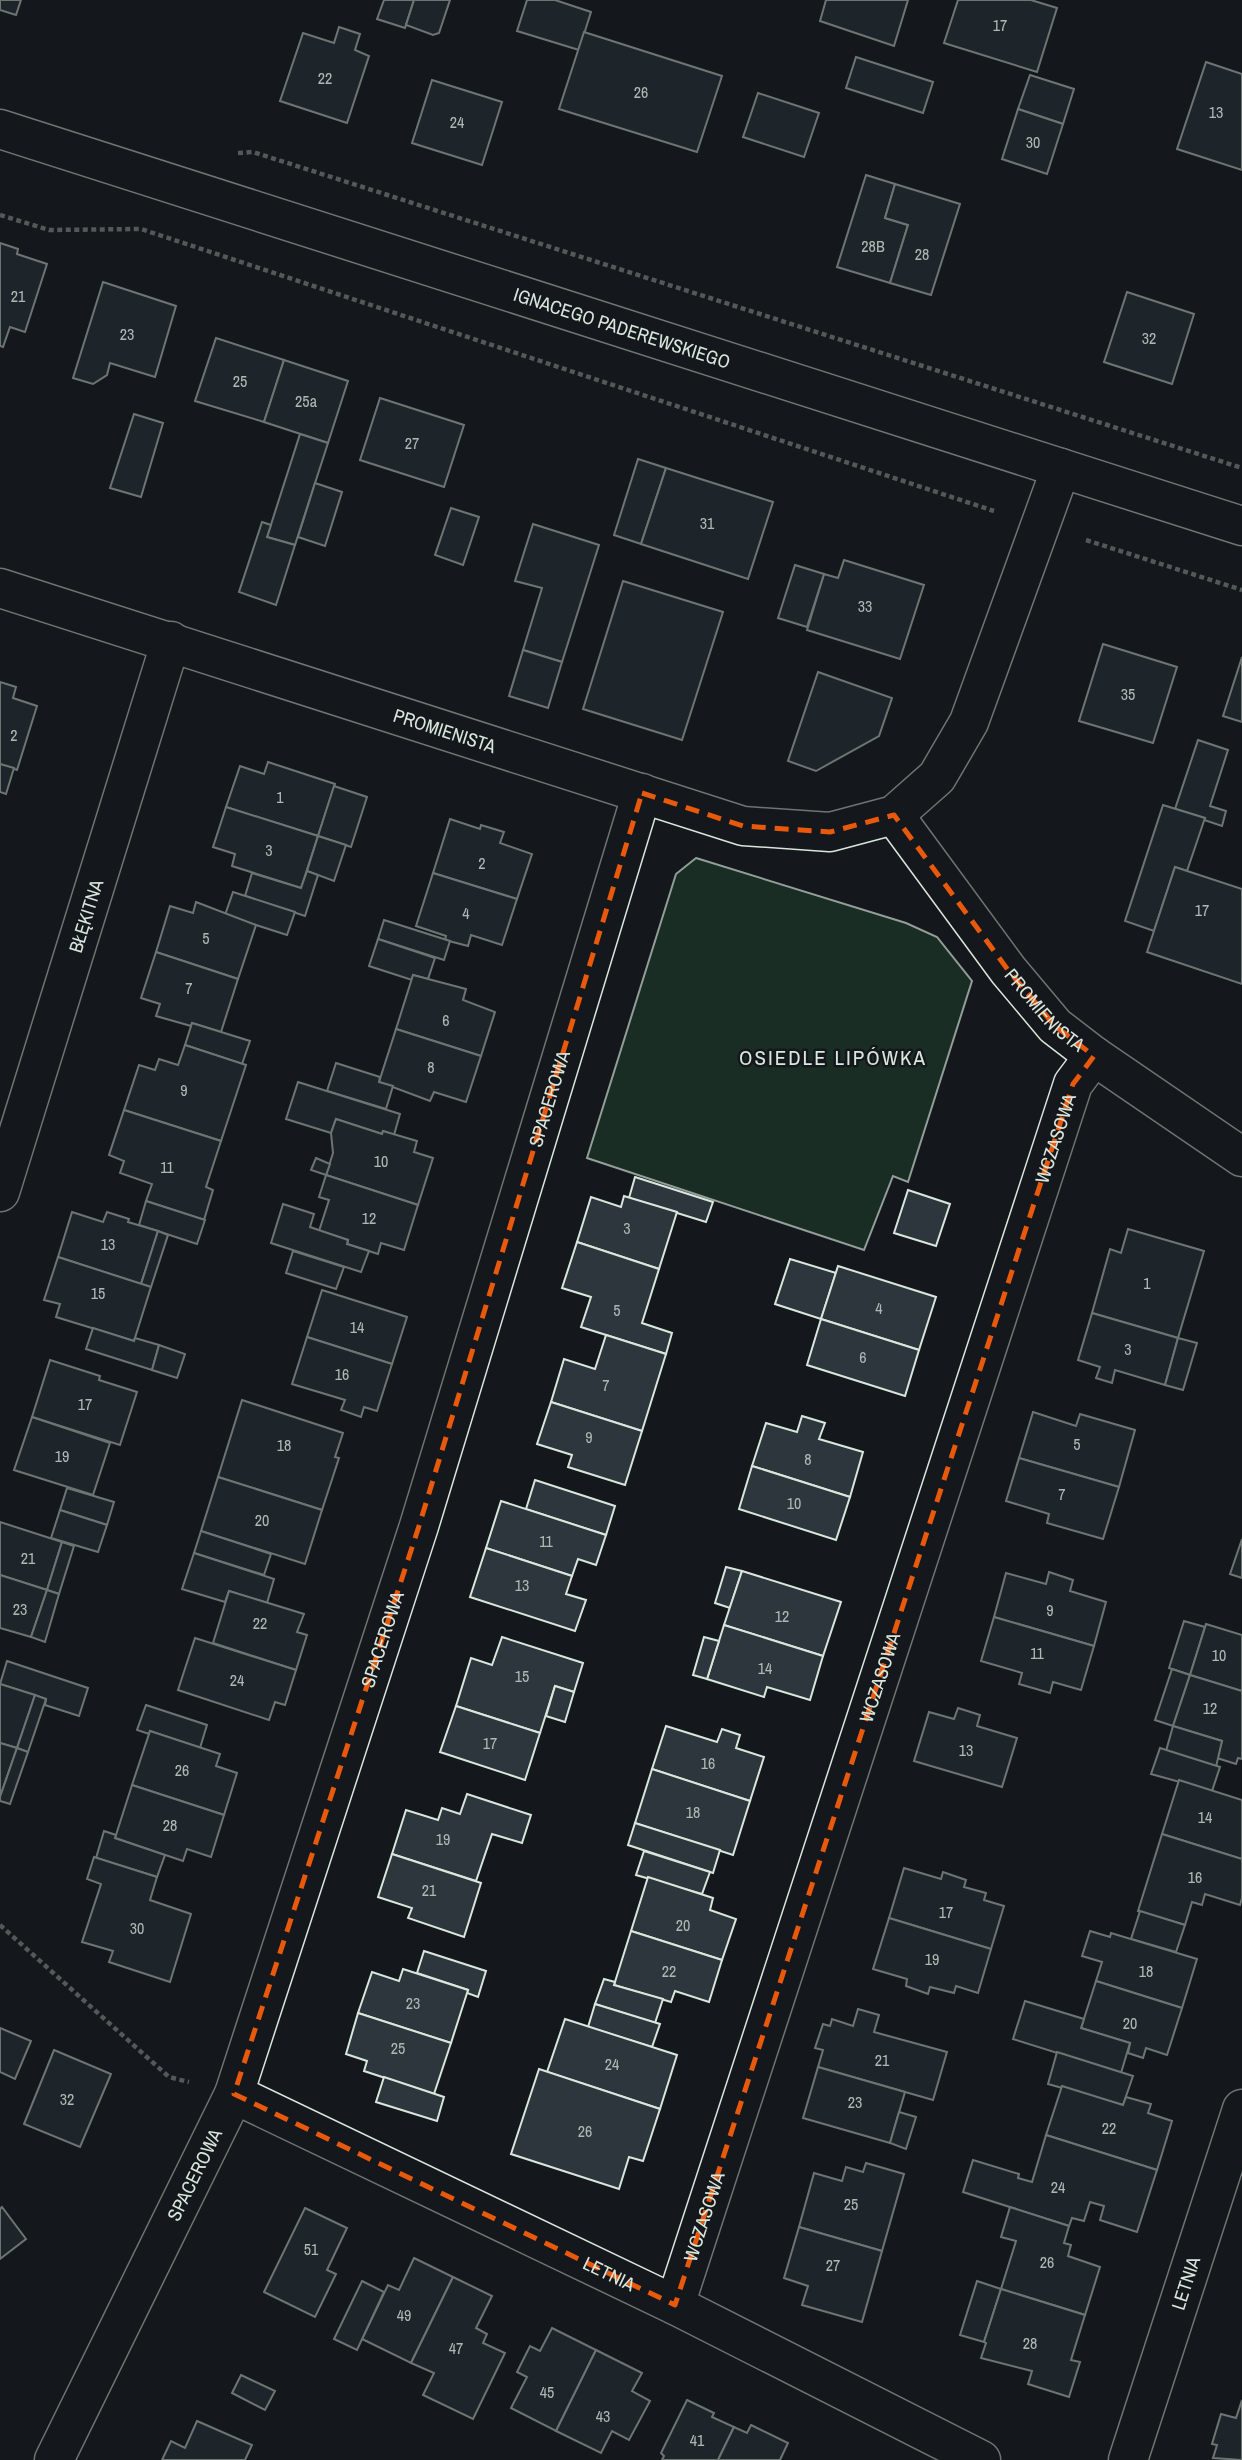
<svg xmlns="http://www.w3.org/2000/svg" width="1242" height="2460" font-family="'Archivo Narrow',sans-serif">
<rect width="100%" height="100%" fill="#14181c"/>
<path fill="#1a2d24" stroke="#939e99" stroke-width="2" d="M696,858L906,923L937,937L972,981L908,1182L893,1176L864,1250L587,1158L676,874Z"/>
<g fill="#2c363c" stroke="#d8e6dc" stroke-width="2">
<path d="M0,0H21L16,15L0,10Z"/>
<path d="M384,0H414L405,28L377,19Z"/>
<path d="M414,0H450L439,33L433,35L406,25Z"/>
<path d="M527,0H555L591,12L579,50L517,31Z"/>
<path d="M826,0H908L894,46L820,21Z"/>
<path d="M958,0H1031L1057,8L1037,72L944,43Z"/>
<path d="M339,27L360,34L355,50L369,56L347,123L280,101L303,33L334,43Z"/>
<path d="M584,32L722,76L697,152L559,109Z"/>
<path d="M856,57L933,82L923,113L846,88Z"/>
<path d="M1206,62L1242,74V170L1177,149Z"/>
<path d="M1030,75L1074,89L1063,124L1018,109Z"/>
<path d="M432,80L502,102L482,165L412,143Z"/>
<path d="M758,93L819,113L804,157L743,137Z"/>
<path d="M1018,109L1063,124L1047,174L1002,159Z"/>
<path d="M866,175L895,184L885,218L908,225L890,283L837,267Z"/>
<path d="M895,184L960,204L931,295L890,283L908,225L885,218Z"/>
<path d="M0,243L18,249L17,254L47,264L25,332L10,327L3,347L0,346Z"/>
<path d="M103,282L176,306L155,377L110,363L107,375L93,384L73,378Z"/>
<path d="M1127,292L1194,314L1172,384L1104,362Z"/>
<path d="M216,338L284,360L264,422L195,401Z"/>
<path d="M284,360L348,381L328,443L264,422Z"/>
<path d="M380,398L464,425L444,487L360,460Z"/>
<path d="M134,414L163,423L141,497L110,488Z"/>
<path d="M300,434L328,443L295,545L267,537Z"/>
<path d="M638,459L666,468L641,544L614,535Z"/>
<path d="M666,468L773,502L748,579L641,544Z"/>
<path d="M315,483L342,492L325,546L298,537Z"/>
<path d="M451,508L479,517L463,565L435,555Z"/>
<path d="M262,522L271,525L267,537L295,545L276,605L239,592Z"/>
<path d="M533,524L599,545L562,662L523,650L542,588L515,581Z"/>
<path d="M844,560L924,585L900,659L807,630L824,574L838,578Z"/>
<path d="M795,565L824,574L807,627L778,618Z"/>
<path d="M623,581L723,612L682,740L583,709Z"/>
<path d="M1103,644L1177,667L1153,743L1079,721Z"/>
<path d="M523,650L562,662L548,708L509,696Z"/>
<path d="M1242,657V722L1223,716Z"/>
<path d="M818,672L892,698L879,736L816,771L788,761Z"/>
<path d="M0,682L16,687L13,698L37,706L17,770L0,764Z"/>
<path d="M1198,740L1228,750L1210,806L1226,811L1222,826L1204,820L1205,818L1175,809Z"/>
<path d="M268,762L335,784L318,836L226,807L240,766L264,774Z"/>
<path d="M0,764L14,768L6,794L0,792Z"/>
<path d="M334,786L367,797L351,847L318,836Z"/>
<path d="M1163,805L1205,818L1187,871L1175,867L1154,931L1125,921Z"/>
<path d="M226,807L318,836L301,888L232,866L235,854L213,847Z"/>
<path d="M450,819L480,829L481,825L504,832L500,843L532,854L517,899L433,873Z"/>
<path d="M318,836L346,845L334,881L307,871Z"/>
<path d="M1175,867L1242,889V984L1147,952Z"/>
<path d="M307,871L318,875L305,916L245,896L252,873L301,888Z"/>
<path d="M433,873L517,899L502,945L471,935L468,946L445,940L446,936L416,926Z"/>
<path d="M233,892L295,912L287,935L225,915Z"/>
<path d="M196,902L256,925L238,979L156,952L170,906L193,913Z"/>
<path d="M384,920L450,941L444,960L378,939Z"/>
<path d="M378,939L435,958L428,979L413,975L412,980L369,966Z"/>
<path d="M156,952L238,979L221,1032L192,1023L191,1026L156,1016L160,1004L141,998Z"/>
<path d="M413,975L466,989L463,1000L495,1012L481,1056L396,1029Z"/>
<path d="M192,1023L250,1041L242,1064L185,1045Z"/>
<path d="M396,1029L481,1056L466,1102L434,1092L430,1101L379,1082Z"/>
<path d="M185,1045L246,1065L221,1141L124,1110L139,1065L155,1070L159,1059L178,1065Z"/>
<path d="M336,1063L380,1077L379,1082L393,1086L386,1109L327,1091Z"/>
<path d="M298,1082L400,1114L394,1135L383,1131L382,1134L336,1119L331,1133L286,1119Z"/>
<path d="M124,1110L221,1141L206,1187L213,1190L204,1220L146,1201L152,1184L120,1173L124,1161L109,1155Z"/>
<path d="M336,1119L382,1134L383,1131L417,1141L414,1152L433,1158L418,1205L326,1175L333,1153L331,1133Z"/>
<path d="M316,1158L330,1164L326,1175L311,1170Z"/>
<path d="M326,1175L418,1205L404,1250L381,1243L378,1254L347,1244L348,1240L319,1231L329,1200L319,1197Z"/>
<path d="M635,1177L713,1202L706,1222L629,1198Z"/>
<path d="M908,1190L950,1204L936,1246L894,1233Z"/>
<path d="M624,1196L677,1212L659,1269L577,1242L591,1197L621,1207Z"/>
<path d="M146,1201L205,1220L197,1244L139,1225Z"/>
<path d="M283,1204L314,1214L310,1227L348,1240L347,1244L369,1251L361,1272L271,1243Z"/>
<path d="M72,1212L103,1222L107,1212L129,1219L128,1222L158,1231L141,1284L58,1257Z"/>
<path d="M1128,1229L1204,1251L1178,1338L1092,1313L1110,1249L1121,1253Z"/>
<path d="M158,1231L168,1235L151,1287L141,1284Z"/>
<path d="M577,1242L659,1269L642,1323L672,1333L666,1354L581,1327L591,1297L562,1288Z"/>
<path d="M293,1251L344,1267L336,1289L286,1273Z"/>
<path d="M58,1257L151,1287L134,1341L56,1317L60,1304L44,1300Z"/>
<path d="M790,1259L836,1273L821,1319L775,1304Z"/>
<path d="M838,1266L936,1297L919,1350L821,1319Z"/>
<path d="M322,1290L407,1317L392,1364L307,1337Z"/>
<path d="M1092,1313L1178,1338L1165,1385L1115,1370L1112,1383L1096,1378L1100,1367L1078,1360Z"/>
<path d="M821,1319L919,1350L905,1396L807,1365Z"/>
<path d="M93,1328L134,1341L135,1338L159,1345L152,1370L86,1349Z"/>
<path d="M606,1335L666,1354L642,1431L551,1402L564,1359L595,1369Z"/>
<path d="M307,1337L392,1364L377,1411L364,1407L361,1417L341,1410L345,1400L292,1384Z"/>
<path d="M1178,1338L1197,1343L1183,1390L1165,1385Z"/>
<path d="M159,1345L185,1354L177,1378L152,1370Z"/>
<path d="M50,1360L100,1376L99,1380L137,1392L120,1445L32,1417Z"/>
<path d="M242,1400L343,1433L335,1457L339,1458L322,1510L218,1477Z"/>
<path d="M551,1402L642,1431L625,1485L568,1467L572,1455L537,1444Z"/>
<path d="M1033,1412L1076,1426L1080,1414L1135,1430L1119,1487L1019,1458Z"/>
<path d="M802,1416L825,1423L819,1439L863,1452L850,1497L752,1466L766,1423L797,1432Z"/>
<path d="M32,1417L110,1443L93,1495L14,1470Z"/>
<path d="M1019,1458L1119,1487L1103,1539L1047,1523L1049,1514L1006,1501Z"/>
<path d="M752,1466L850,1497L836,1540L739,1509Z"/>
<path d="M218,1477L322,1510L305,1564L201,1531Z"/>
<path d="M535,1480L615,1506L606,1535L526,1509Z"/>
<path d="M67,1488L114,1502L107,1525L60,1510Z"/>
<path d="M501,1501L606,1535L596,1565L578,1559L572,1576L486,1548Z"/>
<path d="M60,1510L107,1525L98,1552L51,1538Z"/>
<path d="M0,1522L62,1542L47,1590L0,1575Z"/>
<path d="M201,1531L271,1554L264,1575L194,1553Z"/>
<path d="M1242,1539V1578L1230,1574Z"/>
<path d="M62,1542L74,1546L59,1594L47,1590Z"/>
<path d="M486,1548L572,1576L566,1594L586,1600L575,1631L470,1597Z"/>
<path d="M194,1553L274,1579L267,1603L229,1591L225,1602L182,1589Z"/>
<path d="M726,1567L742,1571L730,1608L715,1603Z"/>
<path d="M742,1571L841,1602L823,1656L724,1625Z"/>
<path d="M1049,1572L1073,1580L1070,1591L1106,1602L1094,1646L994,1617L1006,1573L1046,1584Z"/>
<path d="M0,1575L47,1590L31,1637L0,1628Z"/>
<path d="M47,1590L59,1594L45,1642L31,1637Z"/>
<path d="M229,1591L304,1614L297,1632L307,1635L296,1670L213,1643Z"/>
<path d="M994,1617L1094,1646L1081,1690L1053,1682L1050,1693L1019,1684L1022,1673L981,1661Z"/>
<path d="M1184,1621L1205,1627L1190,1675L1169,1668Z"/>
<path d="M1206,1624L1242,1635V1691L1190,1675Z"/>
<path d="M724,1625L823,1656L810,1700L767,1687L764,1697L707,1679Z"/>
<path d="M502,1637L583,1663L574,1692L555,1686L540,1733L456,1706L471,1658L492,1665Z"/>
<path d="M704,1637L719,1641L707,1679L693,1675Z"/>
<path d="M195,1638L296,1670L285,1705L275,1702L269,1720L178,1690Z"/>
<path d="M7,1661L88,1688L79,1716L45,1705L46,1699L0,1684Z"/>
<path d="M1172,1669L1190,1675L1173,1726L1155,1720Z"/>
<path d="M1190,1675L1242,1691V1759L1238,1758L1236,1764L1217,1758L1222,1741L1173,1726Z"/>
<path d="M0,1684L35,1695L17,1748L0,1743Z"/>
<path d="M555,1686L574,1692L565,1722L546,1716Z"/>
<path d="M35,1695L46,1699L28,1752L17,1748Z"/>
<path d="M146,1705L207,1725L200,1748L150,1731L149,1734L137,1730Z"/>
<path d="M456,1706L540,1733L525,1780L440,1752Z"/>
<path d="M958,1708L980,1715L977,1726L1017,1738L1002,1787L914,1761L929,1712L954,1719Z"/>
<path d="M666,1726L717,1742L722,1729L740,1735L736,1748L764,1757L750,1801L652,1769Z"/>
<path d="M1173,1726L1222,1741L1216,1767L1166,1751Z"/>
<path d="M150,1731L220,1754L216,1766L237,1773L224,1815L132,1785Z"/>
<path d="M0,1743L17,1748L0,1797Z"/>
<path d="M17,1748L28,1752L10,1804L0,1801V1797Z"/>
<path d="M1160,1748L1220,1767L1212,1791L1151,1774Z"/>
<path d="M652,1769L750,1801L733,1855L635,1823Z"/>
<path d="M1179,1780L1242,1800V1859L1162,1834Z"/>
<path d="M132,1785L224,1815L211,1857L187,1849L183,1861L115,1838Z"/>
<path d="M467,1794L531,1815L522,1843L492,1834L476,1881L392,1854L406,1810L438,1820L442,1808L460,1814Z"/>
<path d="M635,1823L720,1850L713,1873L628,1845Z"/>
<path d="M104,1831L116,1835L115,1838L165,1855L157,1877L96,1858Z"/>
<path d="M1162,1834L1242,1859V1898L1240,1905L1205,1894L1202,1905L1192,1902L1185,1925L1138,1911Z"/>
<path d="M644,1851L710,1872L702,1894L636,1875Z"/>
<path d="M392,1854L481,1883L464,1937L408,1918L412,1908L378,1897Z"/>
<path d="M94,1857L157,1877L150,1900L191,1914L170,1982L109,1962L113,1951L82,1942L101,1884L87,1879Z"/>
<path d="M904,1868L941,1879L943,1872L966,1880L964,1887L986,1893L984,1900L1004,1906L991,1949L889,1918Z"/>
<path d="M648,1877L713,1898L710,1910L736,1919L722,1960L631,1931Z"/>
<path d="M1140,1911L1185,1925L1176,1952L1131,1939Z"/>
<path d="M889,1918L991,1949L978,1993L956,1986L954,1993L930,1987L928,1994L906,1986L907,1979L873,1969Z"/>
<path d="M631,1931L722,1960L709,2002L675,1991L671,2002L614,1985Z"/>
<path d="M1090,1931L1110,1937L1111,1933L1197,1959L1182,2008L1096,1981L1102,1962L1082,1956Z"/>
<path d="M424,1951L486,1971L478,1997L467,1993L468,1990L417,1973Z"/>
<path d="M403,1969L468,1990L451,2043L358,2013L372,1972L399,1981Z"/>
<path d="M604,1979L615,1982L614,1985L663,1999L655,2023L595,2004Z"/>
<path d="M1096,1981L1182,2008L1167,2055L1146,2048L1143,2058L1128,2053L1130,2043L1081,2028Z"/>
<path d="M1025,2001L1084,2019L1081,2028L1130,2043L1121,2073L1013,2039Z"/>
<path d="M595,2004L660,2024L652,2047L588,2027Z"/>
<path d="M858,2009L879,2015L874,2032L947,2052L933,2100L818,2067L823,2050L815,2048L823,2024L830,2026L832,2019L853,2026Z"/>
<path d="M358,2013L451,2043L434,2094L364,2071L367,2061L346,2054Z"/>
<path d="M565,2019L677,2055L660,2109L547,2072Z"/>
<path d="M0,2028L31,2041L15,2079L0,2072Z"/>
<path d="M54,2050L111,2074L80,2147L24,2124Z"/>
<path d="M1057,2052L1133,2076L1123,2105L1048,2084Z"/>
<path d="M818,2067L905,2092L890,2143L803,2118Z"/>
<path d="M539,2069L660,2109L643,2161L629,2157L619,2189L511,2154Z"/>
<path d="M384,2077L444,2097L437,2121L376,2102Z"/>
<path d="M1062,2086L1123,2105L1126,2097L1151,2104L1148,2113L1172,2121L1157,2170L1046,2135Z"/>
<path d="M899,2112L916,2117L906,2149L890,2143Z"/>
<path d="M1046,2135L1157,2170L1137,2232L1100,2220L1104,2206L1090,2202L1084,2221L1072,2218L1069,2226L963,2192L973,2160L1019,2174L1018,2178L1032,2182Z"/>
<path d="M866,2163L904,2174L882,2251L799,2227L814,2173L842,2181L846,2167L863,2172Z"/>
<path d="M2,2207L26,2239L0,2259V2209Z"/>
<path d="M1010,2207L1069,2226L1064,2243L1071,2245L1068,2256L1100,2267L1085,2315L1001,2289L1016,2241L1001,2237Z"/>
<path d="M305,2208L347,2228L327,2270L336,2274L315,2317L264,2292Z"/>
<path d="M799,2227L882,2251L862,2322L802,2305L808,2286L784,2278Z"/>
<path d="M414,2258L453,2277L411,2363L362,2339L388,2285L399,2290Z"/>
<path d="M453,2277L492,2296L476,2328L487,2334L483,2343L505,2353L473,2419L423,2395L434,2373L411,2363Z"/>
<path d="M362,2281L384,2292L357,2350L334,2339Z"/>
<path d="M977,2281L1001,2289L984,2342L960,2335Z"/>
<path d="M1001,2289L1085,2315L1071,2360L1080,2362L1069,2397L1028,2384L1032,2371L981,2358L986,2343L984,2342Z"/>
<path d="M552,2328L596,2350L556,2431L511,2408L527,2377L517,2372L530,2346L540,2351Z"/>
<path d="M596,2350L642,2373L632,2391L650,2401L629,2440L612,2431L601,2453L556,2431Z"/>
<path d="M241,2375L275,2391L265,2410L232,2393Z"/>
<path d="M687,2400L714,2413L712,2417L734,2427L718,2460H662L664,2456L661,2453Z"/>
<path d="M1242,2400V2460L1213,2458L1217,2445L1212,2444L1221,2414L1236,2418Z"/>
<path d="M197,2421L252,2445L245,2460H162L171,2441L185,2448Z"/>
<path d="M751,2425L788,2443L780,2460H718L734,2427L747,2433Z"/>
</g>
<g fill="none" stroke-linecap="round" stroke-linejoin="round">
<defs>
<g id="street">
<path id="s1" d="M0,588L743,826L830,832L894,815L937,777L969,722L1061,468"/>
<path id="s2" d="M894,815L1008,970L1055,1026L1094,1056L1242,1157"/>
<path id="s3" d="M0,1192L171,641"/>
<path id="s4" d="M234,2094L675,2305L981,2460"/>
<path id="s5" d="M675,2305L1073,1084L1094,1056"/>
<path id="s6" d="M54,2460L234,2094L419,1526L642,793"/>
<path id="s7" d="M1128,2460L1242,2109"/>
</g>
<g id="secondary">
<path id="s8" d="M0,129L1242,526"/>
</g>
</defs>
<use href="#street" stroke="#d8e6dc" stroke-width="41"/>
<use href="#secondary" stroke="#d8e6dc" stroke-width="41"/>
<g stroke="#9da8a2" stroke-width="4.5" stroke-dasharray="5 3.5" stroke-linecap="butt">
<path d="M238,153L253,152L1242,468"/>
<path d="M0,215L49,230L141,229L994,511"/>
<path d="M1086,540L1242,590"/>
<path d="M0,1925L169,2077L189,2082"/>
</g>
<use href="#street" stroke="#14181c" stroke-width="38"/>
<use href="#secondary" stroke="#14181c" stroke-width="38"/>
</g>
<path d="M0 0H1242V2460H0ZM642,793L743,826L830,832L894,815L1008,970L1055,1026L1094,1056L1073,1084L675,2305L234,2094L419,1526Z" fill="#14181c" fill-opacity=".55" fill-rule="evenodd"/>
<path fill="none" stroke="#e8590c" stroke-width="5" stroke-dasharray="14 9" stroke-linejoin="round" d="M642,793L743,826L830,832L894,815L1008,970L1055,1026L1094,1056L1073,1084L675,2305L234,2094L419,1526Z"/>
<g text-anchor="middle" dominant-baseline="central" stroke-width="5" stroke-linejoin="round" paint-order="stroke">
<g font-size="16" fill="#adbab4">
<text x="1000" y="25">17</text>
<text x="325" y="78">22</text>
<text x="641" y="92">26</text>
<text x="1216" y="112">13</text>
<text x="457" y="122">24</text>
<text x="1033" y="142">30</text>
<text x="873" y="246">28B</text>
<text x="922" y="254">28</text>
<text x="18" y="296">21</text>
<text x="127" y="334">23</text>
<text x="1149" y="338">32</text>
<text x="240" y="381">25</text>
<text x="306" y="401">25a</text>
<text x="412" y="443">27</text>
<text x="707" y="523">31</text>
<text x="865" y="606">33</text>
<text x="1128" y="694">35</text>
<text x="14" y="735">2</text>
<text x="280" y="797">1</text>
<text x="269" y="850">3</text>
<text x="482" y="863">2</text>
<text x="1202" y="910">17</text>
<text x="466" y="913">4</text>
<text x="206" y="938">5</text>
<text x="189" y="988">7</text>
<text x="446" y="1020">6</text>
<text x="431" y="1067">8</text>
<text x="184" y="1090">9</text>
<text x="381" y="1161">10</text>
<text x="167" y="1167">11</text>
<text x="369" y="1218">12</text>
<text x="627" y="1228">3</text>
<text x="108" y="1244">13</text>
<text x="1147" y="1283">1</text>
<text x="98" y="1293">15</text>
<text x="879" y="1308">4</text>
<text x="617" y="1310">5</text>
<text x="357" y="1327">14</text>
<text x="1128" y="1349">3</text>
<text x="863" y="1357">6</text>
<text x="342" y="1374">16</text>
<text x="606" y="1385">7</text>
<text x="85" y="1404">17</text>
<text x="589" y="1437">9</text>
<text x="1077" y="1444">5</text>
<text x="284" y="1445">18</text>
<text x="62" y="1456">19</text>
<text x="808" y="1459">8</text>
<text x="1062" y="1494">7</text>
<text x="794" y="1503">10</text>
<text x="262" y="1520">20</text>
<text x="546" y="1541">11</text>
<text x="28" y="1558">21</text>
<text x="522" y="1585">13</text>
<text x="20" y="1609">23</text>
<text x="1050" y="1610">9</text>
<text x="782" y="1616">12</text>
<text x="260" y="1623">22</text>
<text x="1037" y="1653">11</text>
<text x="1219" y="1655">10</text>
<text x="765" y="1668">14</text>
<text x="522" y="1676">15</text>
<text x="237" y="1680">24</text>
<text x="1210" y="1708">12</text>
<text x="490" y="1743">17</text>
<text x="966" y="1750">13</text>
<text x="708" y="1763">16</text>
<text x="182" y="1770">26</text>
<text x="693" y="1812">18</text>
<text x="1205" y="1817">14</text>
<text x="170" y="1825">28</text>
<text x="443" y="1839">19</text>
<text x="1195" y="1877">16</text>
<text x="429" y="1890">21</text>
<text x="946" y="1912">17</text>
<text x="683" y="1925">20</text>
<text x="137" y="1928">30</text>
<text x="932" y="1959">19</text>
<text x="669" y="1971">22</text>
<text x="1146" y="1971">18</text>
<text x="413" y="2003">23</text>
<text x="1130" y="2023">20</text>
<text x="398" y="2048">25</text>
<text x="882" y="2060">21</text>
<text x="612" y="2064">24</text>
<text x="67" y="2099">32</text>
<text x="855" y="2102">23</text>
<text x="1109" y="2128">22</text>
<text x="585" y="2131">26</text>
<text x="1058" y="2187">24</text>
<text x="851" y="2204">25</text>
<text x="311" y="2249">51</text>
<text x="1047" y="2262">26</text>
<text x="833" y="2265">27</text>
<text x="404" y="2315">49</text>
<text x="1030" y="2343">28</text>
<text x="456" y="2348">47</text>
<text x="547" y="2392">45</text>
<text x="603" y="2416">43</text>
<text x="697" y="2440">41</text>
</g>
<g font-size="19" fill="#d8e6dc" stroke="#14181c">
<text stroke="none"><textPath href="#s8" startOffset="653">IGNACEGO PADEREWSKIEGO</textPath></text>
<text stroke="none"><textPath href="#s1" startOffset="467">PROMIENISTA</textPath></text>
<text stroke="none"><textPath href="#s3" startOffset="289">BŁĘKITNA</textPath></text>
<text stroke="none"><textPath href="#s2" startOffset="247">PROMIENISTA</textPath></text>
<text stroke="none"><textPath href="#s6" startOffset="1452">SPACEROWA</textPath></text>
<text stroke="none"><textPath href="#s5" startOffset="1227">WCZASOWA</textPath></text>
<text stroke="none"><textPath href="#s6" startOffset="886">SPACEROWA</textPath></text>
<text stroke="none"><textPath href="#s5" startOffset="660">WCZASOWA</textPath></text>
<text stroke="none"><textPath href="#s6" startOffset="318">SPACEROWA</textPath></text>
<text stroke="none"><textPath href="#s5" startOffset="93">WCZASOWA</textPath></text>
<text stroke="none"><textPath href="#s4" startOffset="416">LETNIA</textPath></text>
<text stroke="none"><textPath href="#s7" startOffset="186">LETNIA</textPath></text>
</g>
<g font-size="21" letter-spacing="2" fill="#d8e6dc" stroke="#14181c">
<text x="833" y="1057">OSIEDLE LIPÓWKA</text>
</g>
</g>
</svg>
